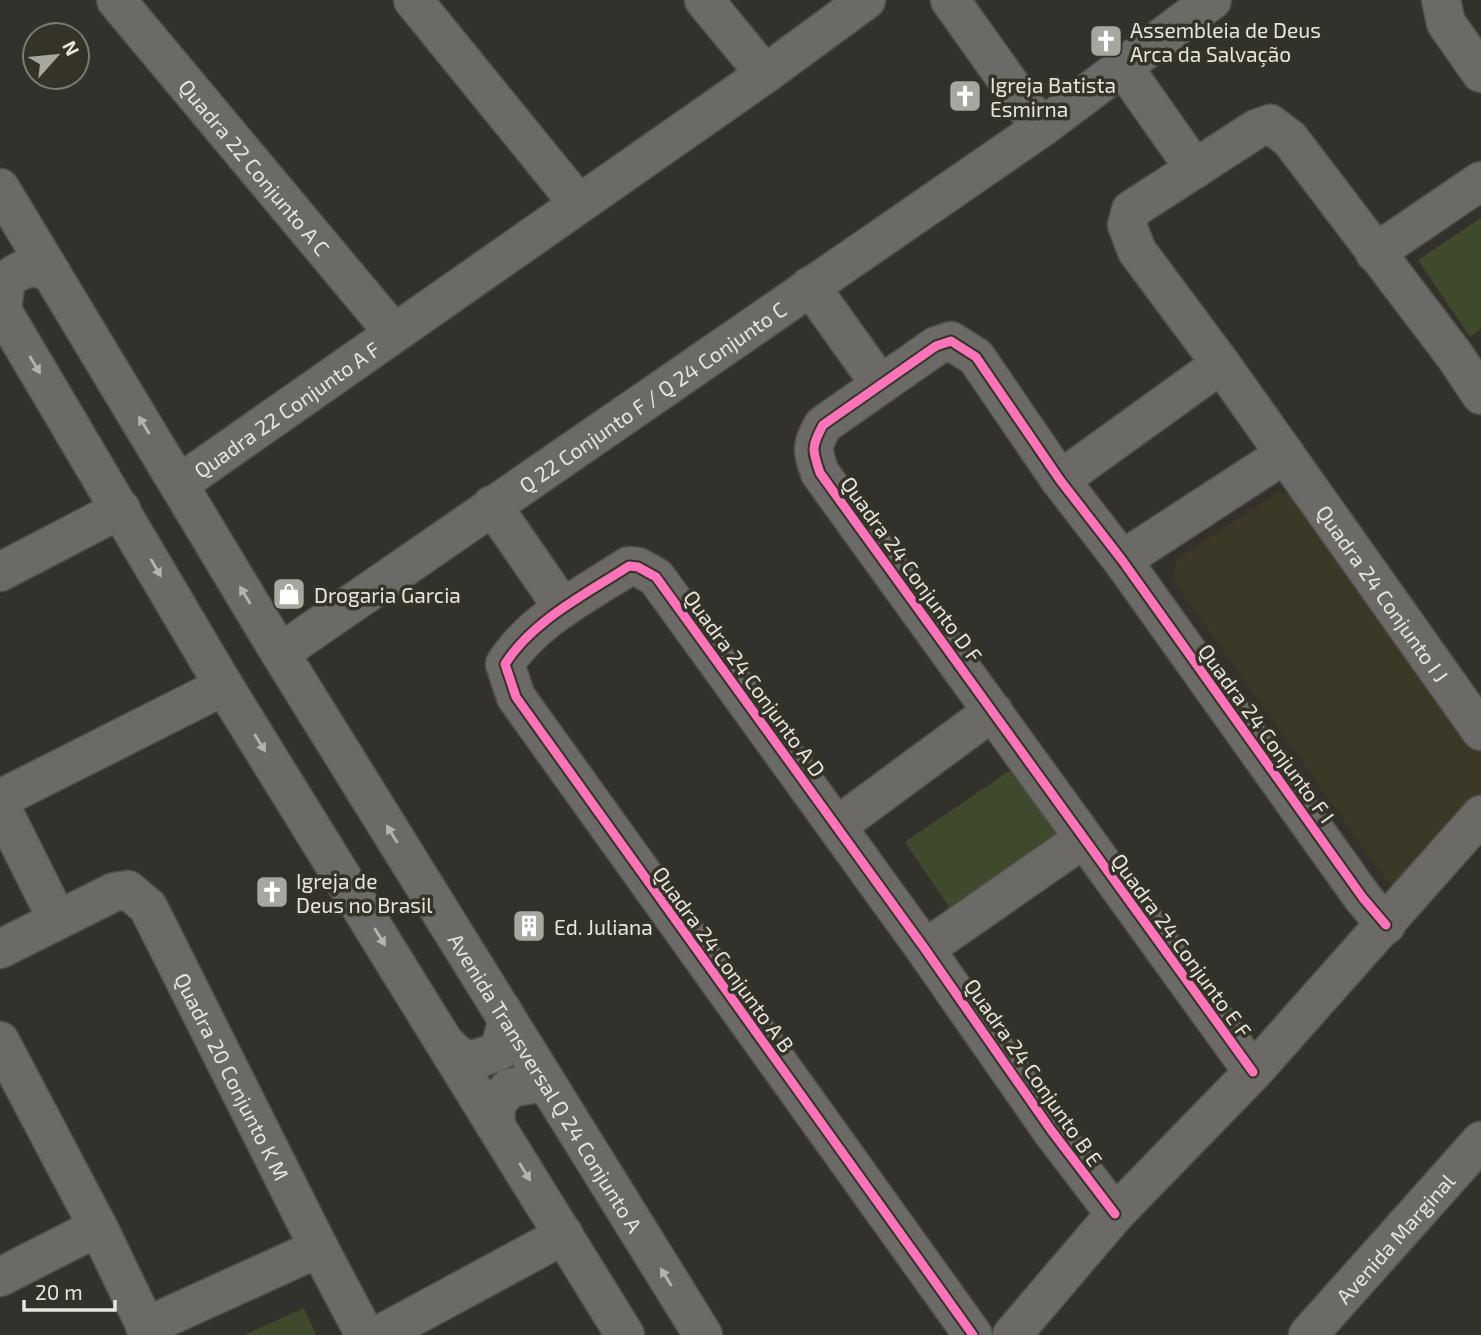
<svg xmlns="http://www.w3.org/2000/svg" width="1481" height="1335" font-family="'Exo 2',sans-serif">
<rect width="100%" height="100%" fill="#32312b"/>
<path fill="#3c3828" d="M1278,492L1298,498L1481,747V799L1413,881L1389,884L1172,579L1178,558Z"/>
<g fill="#3f4a2d">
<path d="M1481,218V329L1470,337L1418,260Z"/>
<path d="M1015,767L1061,835L951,910L905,842Z"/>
<path d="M304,1308L316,1335H244Z"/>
</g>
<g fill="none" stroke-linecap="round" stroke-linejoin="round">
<defs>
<g id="minor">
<path id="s1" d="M116,0L394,333"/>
<path d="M413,0L578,203"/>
<path d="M704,0L765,74"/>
<path d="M950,0L1041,128"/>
<path d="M1441,0L1446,23L1481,73"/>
<path d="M1124,68L1195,169"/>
<path id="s2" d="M0,188L280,653L703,1335"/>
<path d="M1375,253L1481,181"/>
<path d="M810,286L880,384"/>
<path d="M0,307L224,686L625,1335"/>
<path d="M2,309L6,280C22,268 33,263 52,274"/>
<path id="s3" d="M1481,395L1455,356L1290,139L1270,124L1256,129L1131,210L1127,225L1137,251L1221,364L1481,731"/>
<path d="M1060,480L1221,364"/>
<path id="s4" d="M179,484L765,74L866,0"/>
<path d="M492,505L563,608"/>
<path d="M1122,560L1285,454"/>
<path d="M0,572L121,509"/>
<path id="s5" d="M280,653L1041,128L1212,0"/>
<path d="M0,799L224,686"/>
<path d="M0,805L57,919"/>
<path d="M837,826L993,711"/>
<path id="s6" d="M0,949L114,892L128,890L148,907L319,1248L365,1335"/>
<path d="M925,949L1083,839"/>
<path d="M0,1041L98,1227L150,1335"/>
<path d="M447,1045C467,1066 474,1060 499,1051L507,1023L502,1010"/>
<path d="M1253,1072L820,473C812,450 811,447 823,425L936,346L951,341L976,357L1060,480L1122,560L1363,898L1386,925"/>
<path d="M495,1125L496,1104L509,1088L539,1083L549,1088"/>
<path d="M0,1277L98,1227"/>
<path d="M145,1327L319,1248"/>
<path d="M379,1335L564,1235"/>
<path d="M973,1335L516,697L505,664C533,620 586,594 629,566L638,567L656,577L925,949L1051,1130L1115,1214"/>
<path d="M1012,1335L1115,1214L1253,1072L1481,815"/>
<path id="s7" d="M1308,1335L1481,1141"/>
</g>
</defs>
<use href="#minor" stroke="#4f4e49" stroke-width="41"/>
<use href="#minor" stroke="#6b6a66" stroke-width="38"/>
<defs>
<g id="cycleway">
<path d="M1253,1072L820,473C812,450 811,447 823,425L936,346L951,341L976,357L1060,480L1122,560L1363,898L1386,925"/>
<path d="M973,1335L516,697L505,664C533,620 586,594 629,566L638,567L656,577L925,949L1051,1130L1115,1214"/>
</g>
</defs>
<use href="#cycleway" stroke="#353228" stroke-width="13"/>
<use href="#cycleway" stroke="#fb73b8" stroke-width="9"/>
</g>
<defs><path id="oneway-solid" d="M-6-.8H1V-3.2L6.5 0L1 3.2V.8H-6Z" transform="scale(1.75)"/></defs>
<g fill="#b5b4ae">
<use href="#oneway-solid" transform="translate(35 365) rotate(59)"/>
<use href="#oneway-solid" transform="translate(144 425) rotate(-121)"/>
<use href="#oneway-solid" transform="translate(156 568) rotate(60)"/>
<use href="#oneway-solid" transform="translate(245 595) rotate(-121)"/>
<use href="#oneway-solid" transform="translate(260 743) rotate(58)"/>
<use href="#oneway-solid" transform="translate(392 834) rotate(-122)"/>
<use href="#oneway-solid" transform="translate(380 937) rotate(58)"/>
<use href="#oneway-solid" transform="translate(525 1172) rotate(58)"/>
<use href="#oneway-solid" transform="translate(666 1277) rotate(-122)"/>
</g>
<defs>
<symbol id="church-square" viewBox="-11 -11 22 22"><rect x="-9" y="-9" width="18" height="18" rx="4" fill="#a7a69f" stroke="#353228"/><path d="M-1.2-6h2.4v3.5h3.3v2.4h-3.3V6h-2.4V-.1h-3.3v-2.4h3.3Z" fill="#fff"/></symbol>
<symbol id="shop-square" viewBox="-11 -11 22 22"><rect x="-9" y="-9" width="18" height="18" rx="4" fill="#a7a69f" stroke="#353228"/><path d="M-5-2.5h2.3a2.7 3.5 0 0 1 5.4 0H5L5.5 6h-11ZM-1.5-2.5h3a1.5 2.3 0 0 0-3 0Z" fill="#fff"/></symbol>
<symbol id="building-square" viewBox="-11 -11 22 22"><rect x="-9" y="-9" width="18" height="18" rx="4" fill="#a7a69f" stroke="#353228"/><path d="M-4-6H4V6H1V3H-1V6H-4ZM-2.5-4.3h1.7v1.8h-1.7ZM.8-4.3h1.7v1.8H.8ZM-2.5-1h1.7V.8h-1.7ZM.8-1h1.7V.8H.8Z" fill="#fff"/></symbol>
</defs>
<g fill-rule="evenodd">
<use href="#church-square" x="1087" y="22" width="38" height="38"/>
<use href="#church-square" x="946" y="77" width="38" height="38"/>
<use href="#shop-square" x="270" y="575" width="38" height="38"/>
<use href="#church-square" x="253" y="873" width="38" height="38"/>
<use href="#building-square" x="510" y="907" width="38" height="38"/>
</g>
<g text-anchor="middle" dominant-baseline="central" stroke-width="7" stroke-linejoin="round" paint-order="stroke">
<g font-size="21" fill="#e6e5de" stroke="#353228" text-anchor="start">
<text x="1130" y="29">Assembleia de Deus<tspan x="1130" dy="24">Arca da Salvação</tspan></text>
<text x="990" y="84">Igreja Batista<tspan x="990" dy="24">Esmirna</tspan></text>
<text x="314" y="594">Drogaria Garcia</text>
<text x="296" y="880">Igreja de<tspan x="296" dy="24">Deus no Brasil</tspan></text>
<text x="554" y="926">Ed. Juliana</text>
</g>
<g font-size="21" fill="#e6e5de" stroke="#353228">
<text stroke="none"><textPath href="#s1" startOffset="217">Quadra 22 Conjunto A C</textPath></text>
<text stroke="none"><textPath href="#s5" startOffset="452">Q 22 Conjunto F / Q 24 Conjunto C</textPath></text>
<text stroke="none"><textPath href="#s4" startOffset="131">Quadra 22 Conjunto A F</textPath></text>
<text transform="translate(912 569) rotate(54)">Quadra 24 Conjunto D F</text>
<text stroke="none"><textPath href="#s3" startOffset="973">Quadra 24 Conjunto I J</textPath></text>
<text transform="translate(755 683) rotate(54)">Quadra 24 Conjunto A D</text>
<text transform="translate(1267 733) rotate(54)">Quadra 24 Conjunto F I</text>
<text transform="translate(1182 945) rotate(54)">Quadra 24 Conjunto E F</text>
<text transform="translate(724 959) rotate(54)">Quadra 24 Conjunto A B</text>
<text transform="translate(1034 1072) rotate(55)">Quadra 24 Conjunto B E</text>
<text stroke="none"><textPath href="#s6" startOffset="357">Quadra 20 Conjunto K M</textPath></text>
<text stroke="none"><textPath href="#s2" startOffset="1048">Avenida Transversal Q 24 Conjunto A</textPath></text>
<text stroke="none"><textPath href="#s7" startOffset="130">Avenida Marginal</textPath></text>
</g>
</g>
<g transform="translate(56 56) rotate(63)"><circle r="33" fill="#353228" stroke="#7c7a71" stroke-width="2"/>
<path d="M0-5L12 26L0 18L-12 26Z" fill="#a7a69f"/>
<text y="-10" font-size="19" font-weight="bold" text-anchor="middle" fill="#e6e5de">N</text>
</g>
<path d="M24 1300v10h91v-10" fill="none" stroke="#e6e5de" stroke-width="3.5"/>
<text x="35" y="1300" font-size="21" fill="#e6e5de" stroke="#353228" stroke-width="5" paint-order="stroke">20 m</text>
</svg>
